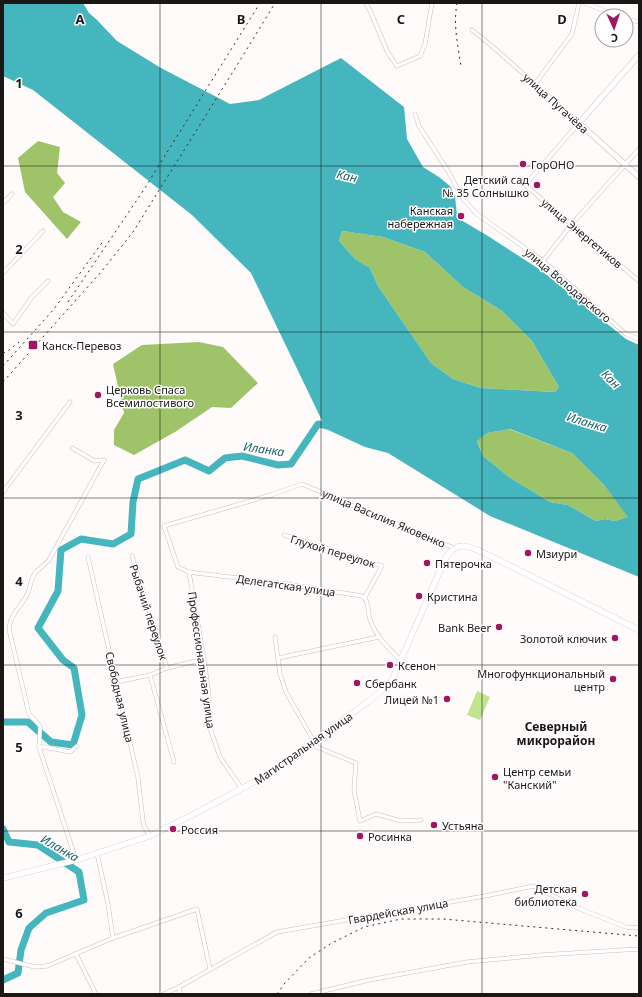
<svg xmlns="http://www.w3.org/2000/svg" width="642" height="997" font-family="'Noto Sans',sans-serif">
<rect width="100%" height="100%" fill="#fefbfa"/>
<path fill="#c0e48f" d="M477,691L490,697L480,720L467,715Z"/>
<g fill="#9ec368">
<path d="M38,141L60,147L57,173L65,183L53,197L63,212L81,222L67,239L25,192L18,158Z"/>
<path d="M342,231L383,237L425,252L463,287L502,311L532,341L559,387L555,392L481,388L453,379L431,363L378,286L370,268L355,259L339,241Z"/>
<path d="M199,342L223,347L258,383L231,408L212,407L175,432L134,455L114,445V430L124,413L113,364L142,345Z"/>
<path d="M509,429L572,453L604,485L629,517L615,521L605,519L596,521L568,505L550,502L509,477L483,456L477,440L487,433Z"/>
</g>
<path fill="#46b6be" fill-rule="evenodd" d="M3,3H83L89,13L96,19L117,41L161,68L230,104L259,100L341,58L404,107L407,139L423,167L439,177L450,186L455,196L457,216L461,220L488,236L542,271L626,339L639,345V577L490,516L388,453L365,447L326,429L251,273L192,215L33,90L3,76ZM342,231L383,237L425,252L463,287L502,311L532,341L559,387L555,392L481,388L453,379L431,363L378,286L370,268L355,259L339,241ZM510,429L572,453L604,485L628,517L615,521L605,519L596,521L568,505L550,502L509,477L483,456L477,441L487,433Z"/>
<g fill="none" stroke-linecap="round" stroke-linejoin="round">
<g stroke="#46b6be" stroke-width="7">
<path d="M3,722H28L51,742L73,745L82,715L74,668L63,660L38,628L58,591L61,550L81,539L113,544L131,534L133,502L138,479L185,460L209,471L225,458L242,456L278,465L291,464L318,424L333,427"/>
<path d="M3,829L9,842L38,845L79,872L84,900L46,913L29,928L21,950L18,973L3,980"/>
</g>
<defs>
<g id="minor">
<path d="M366,3L371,13L388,53L397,66L420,56L425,44L432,3"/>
<path d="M585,3L618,16"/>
<path d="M626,19L639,22"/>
<path d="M472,30L493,47L579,123L525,185L639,281"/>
<path d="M535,84L572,34L579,3"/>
<path d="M415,114L419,126L448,171L463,199L477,214L543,261L626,334L639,339"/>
<path d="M3,203L12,194"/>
<path d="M543,261L572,224L639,149"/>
<path d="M3,273L43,231"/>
<path d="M3,313L13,324L32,297L48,281"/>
<path d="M3,492L70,402"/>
<path d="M284,535L382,566L365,597"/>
<path d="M132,556L167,668"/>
<path d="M88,557L138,778L143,821L144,826L150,836"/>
<path d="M189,572L204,659L209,696L208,712L209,725L220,757L242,789"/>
<path d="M275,637L280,674L286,692L317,747L356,763L354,790L360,821L376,814L401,821L421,820"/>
<path d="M278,658L379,637"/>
<path d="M400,660C389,648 377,638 371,622C367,614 370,601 362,596L286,584L189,572L178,567L164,526L271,495L302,484L454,548"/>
<path d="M150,675L174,762"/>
<path d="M116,682L150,675L167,668L204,659"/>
<path d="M39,747L40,730V726L29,714L9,629C10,614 22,606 28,593C30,587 31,579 35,573C39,568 45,565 49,560L104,460L95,461L72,448"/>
<path d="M76,860L39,747H45L70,752L77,746"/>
<path d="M113,938L197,909L210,969"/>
<path d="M76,954L96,994"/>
<path d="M3,959L35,967L47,966L113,938L108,904L97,853"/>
<path d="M179,987L180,994"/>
<path d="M164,994L179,987L277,932L485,896L533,886L580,909L626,927L639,928"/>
<path d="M311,994L369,980L467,962L541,955L639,949"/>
</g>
<path id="secondary" d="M639,55L579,123L639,177"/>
<path id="primary" d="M3,878L76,860L150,836L198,812L265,776L369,701L380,692L392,680L446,557C458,540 468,546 484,553L639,630"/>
</defs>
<use href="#minor" stroke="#cbbfbb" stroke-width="4.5"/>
<use href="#secondary" stroke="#cbbfbb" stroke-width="6"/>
<use href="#primary" stroke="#cbbfbb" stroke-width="6"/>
<use href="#minor" stroke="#fff" stroke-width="3.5"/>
<use href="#secondary" stroke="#fff" stroke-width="5"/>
<use href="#primary" stroke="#fff" stroke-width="5.5"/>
<g stroke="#322e2d" stroke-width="1" stroke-dasharray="2 4" stroke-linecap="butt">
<path d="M457,3C453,25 458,46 461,67"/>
<path d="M68,302L143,191L260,3"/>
<path d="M3,353L8,351L19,342"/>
<path d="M3,366L54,309L104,240"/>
<path d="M3,382L101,272L133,232L236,67L275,3"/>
<path d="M277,994L285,983L309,958L330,944L364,927L401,919H443L639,936"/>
</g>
</g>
<path fill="none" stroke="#1b1716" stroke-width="1" stroke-opacity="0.55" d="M160,3V994M321,3V994M482,3V994M3,166H639M3,332H639M3,498H639M3,665H639M3,831H639"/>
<g fill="#a01661" stroke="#fff" stroke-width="1.5">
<circle cx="523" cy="164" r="4"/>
<circle cx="537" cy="185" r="4"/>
<circle cx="461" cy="216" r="4"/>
<rect x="28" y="340" width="10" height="10" rx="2"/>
<circle cx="98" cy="395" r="4"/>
<circle cx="528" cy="553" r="4"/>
<circle cx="427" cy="563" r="4"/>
<circle cx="419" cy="596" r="4"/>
<circle cx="499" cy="627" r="4"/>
<circle cx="615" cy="638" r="4"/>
<circle cx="390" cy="665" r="4"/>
<circle cx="613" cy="679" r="4"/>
<circle cx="357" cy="683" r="4"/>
<circle cx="447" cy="699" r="4"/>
<circle cx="495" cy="777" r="4"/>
<circle cx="434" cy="825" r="4"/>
<circle cx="173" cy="829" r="4"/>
<circle cx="360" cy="836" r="4"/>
<circle cx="585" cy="894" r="4"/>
</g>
<g text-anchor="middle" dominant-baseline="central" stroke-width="3" stroke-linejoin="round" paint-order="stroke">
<g font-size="11" fill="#1b1716" stroke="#fff">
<text transform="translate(556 103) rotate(42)">улица Пугачёва</text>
<text transform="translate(582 233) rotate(40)">улица Энергетиков</text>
<text transform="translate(568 285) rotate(40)">улица Володарского</text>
<text transform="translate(384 518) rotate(23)">улица Василия Яковенко</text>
<text transform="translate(333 551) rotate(17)">Глухой переулок</text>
<text transform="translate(286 585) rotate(8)">Делегатская улица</text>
<text transform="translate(149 612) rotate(72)">Рыбачий переулок</text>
<text transform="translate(202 660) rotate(82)">Профессиональная улица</text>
<text transform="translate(120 697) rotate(77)">Свободная улица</text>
<text transform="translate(303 748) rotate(-35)">Магистральная улица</text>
<text transform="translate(398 911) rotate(-10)">Гвардейская улица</text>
</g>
<g font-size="11" fill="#1b1716" stroke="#fff" text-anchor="start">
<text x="531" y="164">ГорОНО</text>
<text x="529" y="179" text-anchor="end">Детский сад<tspan x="529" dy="13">№ 35 Солнышко</tspan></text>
<text x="453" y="210" text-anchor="end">Канская<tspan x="453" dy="13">набережная</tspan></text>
<text x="42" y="345">Канск-Перевоз</text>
<text x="106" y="389">Церковь Спаса<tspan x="106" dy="13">Всемилостивого</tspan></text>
<text x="536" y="553">Мзиури</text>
<text x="435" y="563">Пятерочка</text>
<text x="427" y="596">Кристина</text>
<text x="491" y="627" text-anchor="end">Bank Beer</text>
<text x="607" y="638" text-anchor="end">Золотой ключик</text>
<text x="398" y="665">Ксенон</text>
<text x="605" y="673" text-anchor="end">Многофункциональный<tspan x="605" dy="13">центр</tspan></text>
<text x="365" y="683">Сбербанк</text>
<text x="439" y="699" text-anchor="end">Лицей №1</text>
<text x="503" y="771">Центр семьи<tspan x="503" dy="13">"Канский"</tspan></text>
<text x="442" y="825">Устьяна</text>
<text x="181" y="829">Россия</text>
<text x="368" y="836">Росинка</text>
<text x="577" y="888" text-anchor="end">Детская<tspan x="577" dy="13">библиотека</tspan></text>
</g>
<g font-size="12" font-style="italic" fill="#226064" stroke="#fff">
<text transform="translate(347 176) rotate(13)">Кан</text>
<text transform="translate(611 379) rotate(45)">Кан</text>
<text transform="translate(587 422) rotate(17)">Иланка</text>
<text transform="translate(264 449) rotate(8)">Иланка</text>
<text transform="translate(60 848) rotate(30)">Иланка</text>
</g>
<g font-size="12" font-weight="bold" fill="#1b1716" stroke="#fff">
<text x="556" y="726">Северный<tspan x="556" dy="14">микрорайон</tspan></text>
</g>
</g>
<g font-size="13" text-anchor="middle" font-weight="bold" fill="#1b1716" stroke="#fff" stroke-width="3" stroke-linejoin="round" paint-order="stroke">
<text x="80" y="24">A</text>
<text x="241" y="24">B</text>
<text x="401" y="24">C</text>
<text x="562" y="24">D</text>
<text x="19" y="88">1</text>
<text x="19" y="254">2</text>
<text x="19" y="420">3</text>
<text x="19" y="586">4</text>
<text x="19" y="752">5</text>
<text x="19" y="918">6</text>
</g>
<rect width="642" height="997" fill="none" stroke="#1b1716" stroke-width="8"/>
<g transform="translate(614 28) rotate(177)"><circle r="19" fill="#ffffff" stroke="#a4a2a2"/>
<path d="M0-3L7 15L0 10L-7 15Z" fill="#a01661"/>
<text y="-6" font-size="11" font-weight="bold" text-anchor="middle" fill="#1b1716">С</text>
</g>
</svg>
